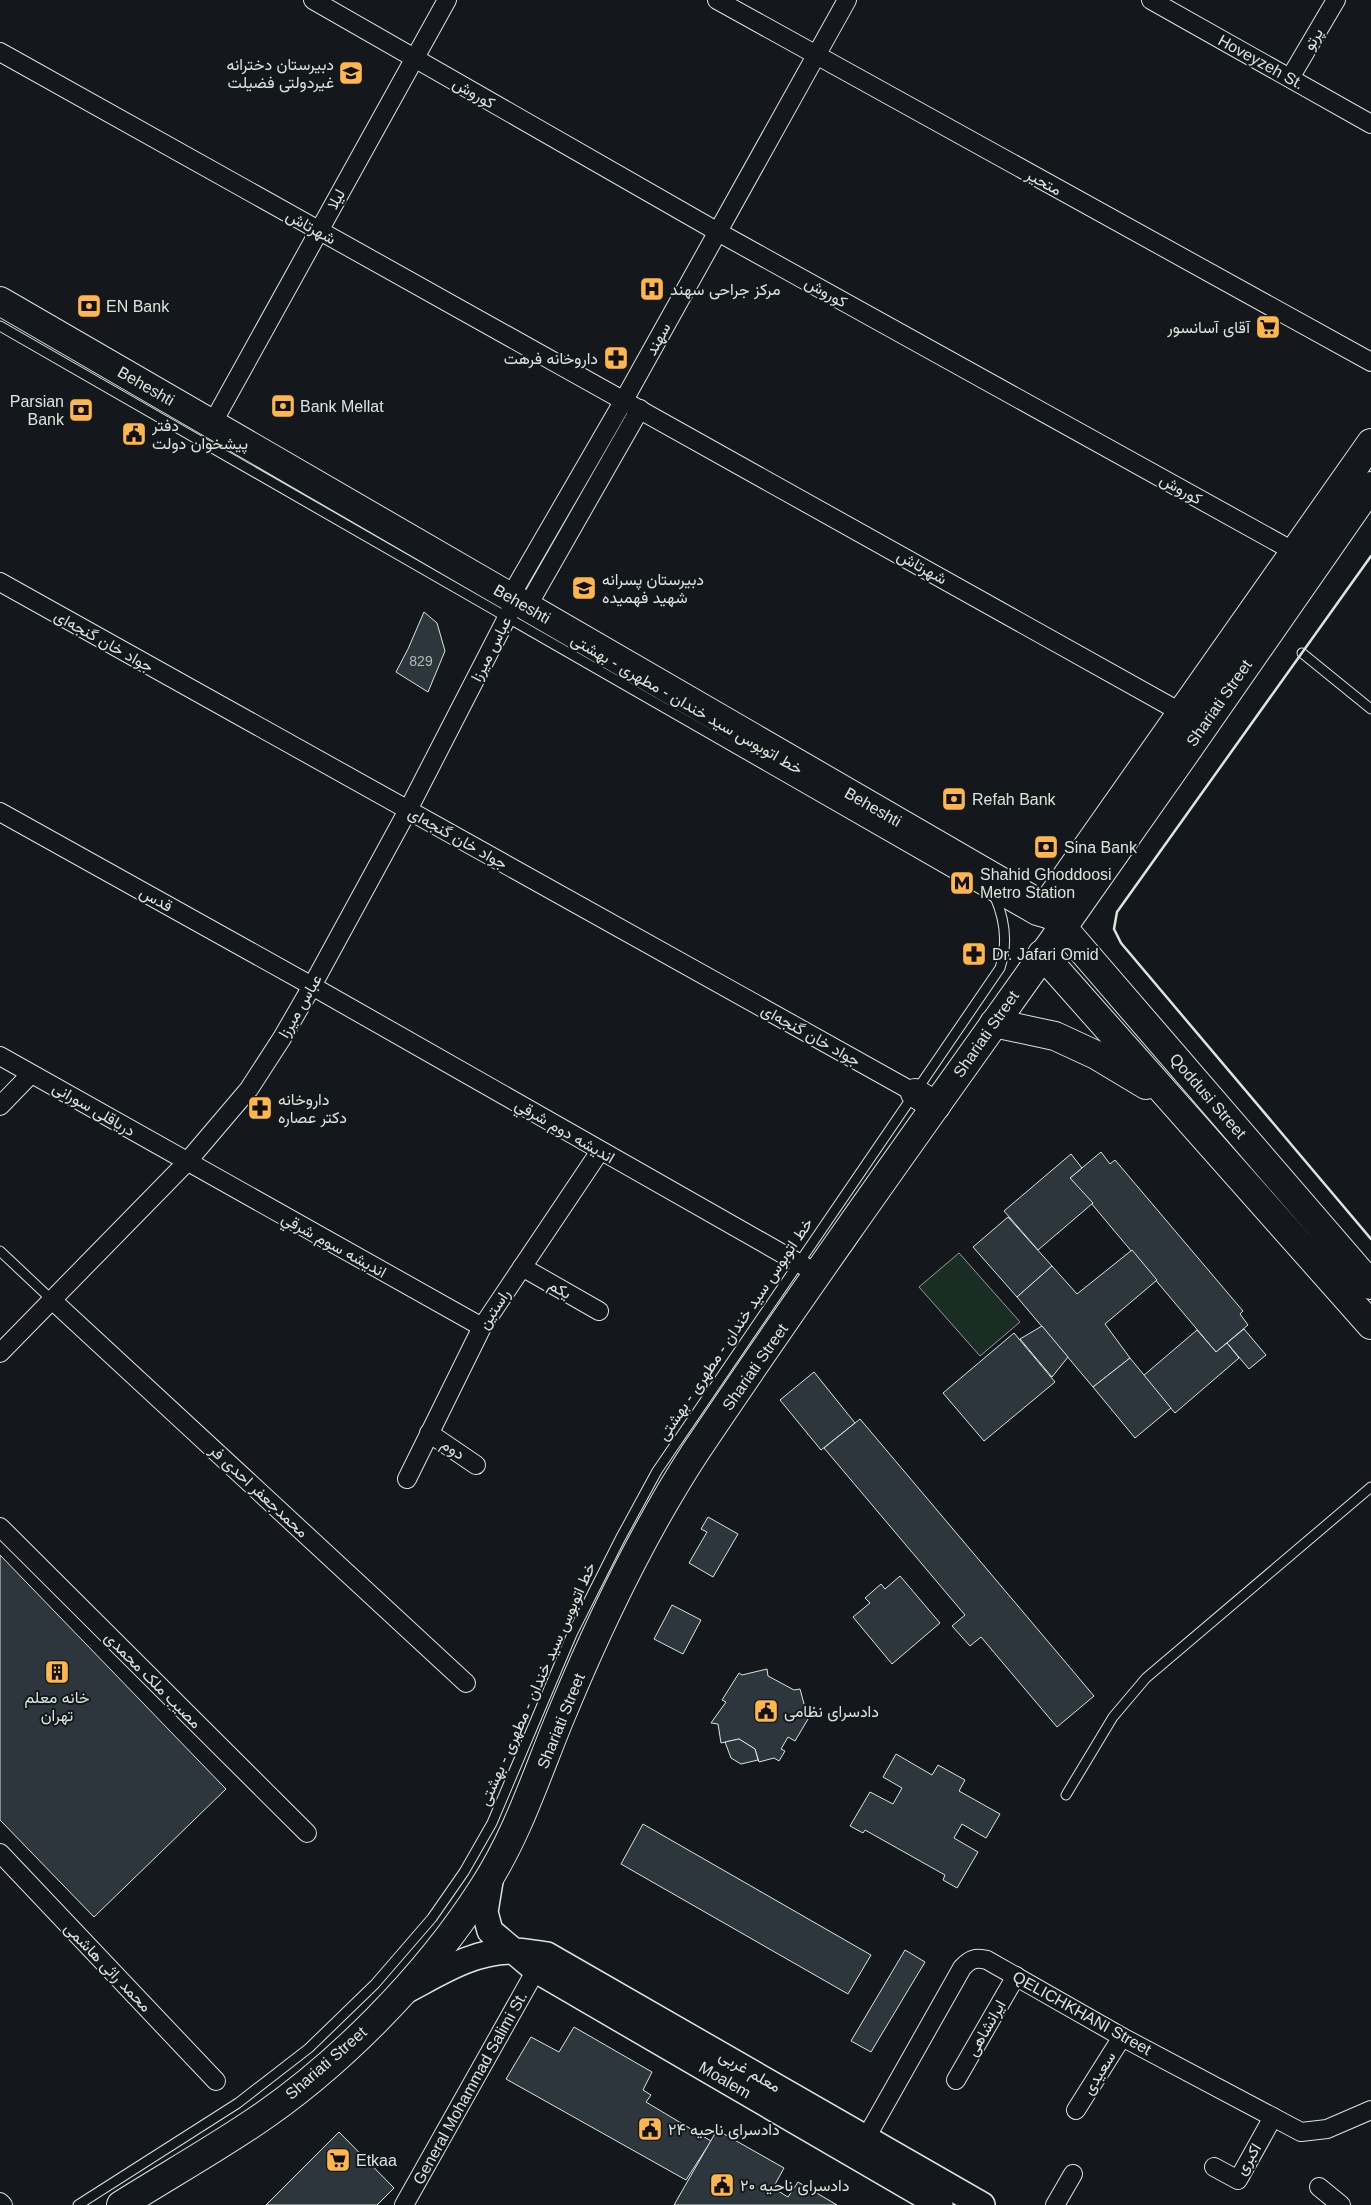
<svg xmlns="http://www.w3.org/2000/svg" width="1371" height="2205" font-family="Helvetica,Vazirmatn,sans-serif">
<rect width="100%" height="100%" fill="#14181c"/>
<path fill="#1a2d24" stroke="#939e99" d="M959,1253L1020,1322L980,1356L919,1287Z"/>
<g fill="#2c363c" stroke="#d8e6dc">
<path d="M424,612L437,623L445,651L428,692L396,672L408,649Z"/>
<path d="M1101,1152L1110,1164L1115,1160L1243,1311L1240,1314L1248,1325L1216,1352L1070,1178Z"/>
<path d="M1071,1154L1082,1168L1070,1178L1093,1203L1038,1250L1004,1211Z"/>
<path d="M1008,1217L1052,1266L1017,1297L973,1247Z"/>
<path d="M1132,1250L1157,1280L1105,1324L1130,1358L1093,1387L1017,1297L1052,1266L1077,1294Z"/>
<path d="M1042,1326L1068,1357L1052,1377L1020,1339Z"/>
<path d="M1244,1329L1266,1355L1249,1369L1227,1343Z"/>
<path d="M1197,1330L1216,1352L1227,1343L1239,1358L1175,1413L1143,1376Z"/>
<path d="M1014,1333L1055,1382L984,1441L943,1393Z"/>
<path d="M1130,1358L1171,1408L1135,1438L1093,1387Z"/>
<path d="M814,1372L855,1423L821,1450L780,1400Z"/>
<path d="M860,1419L1094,1696L1057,1727L981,1637L970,1646L952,1626L965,1615L824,1448Z"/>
<path d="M708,1517L738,1534L713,1577L689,1563L707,1532L701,1529Z"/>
<path d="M0,1555L226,1789L94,1917L0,1820Z"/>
<path d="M900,1576L940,1623L892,1664L853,1617L870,1603L865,1598L881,1584L885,1589Z"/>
<path d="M672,1605L701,1620L683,1654L654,1639Z"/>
<path d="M767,1669L768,1676L794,1690L800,1689L807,1715L811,1714L795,1741L788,1737L781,1749L785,1751L779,1761L774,1758L759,1762L755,1749L739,1739L721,1743L718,1724L711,1723L726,1702L722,1700L739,1673L742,1675Z"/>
<path d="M739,1739L755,1749L758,1760L741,1764L731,1758L725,1742Z"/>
<path d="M896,1754L932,1775L938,1765L965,1780L959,1791L1000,1814L986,1838L962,1824L954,1838L978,1852L957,1888L943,1880L945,1875L865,1830L863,1833L850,1826L870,1792L893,1804L902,1788L883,1777Z"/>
<path d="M643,1824L871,1955L848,1994L621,1864Z"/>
<path d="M905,1950L925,1962L871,2052L851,2041Z"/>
<path d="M574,2027L652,2072L643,2090L651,2095L646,2102L711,2141L686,2180L506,2079L531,2037L559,2052Z"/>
<path d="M717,2130L784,2168L773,2188L788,2197L798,2182L837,2205H674Z"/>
<path d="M339,2132L394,2188L377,2205H266Z"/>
</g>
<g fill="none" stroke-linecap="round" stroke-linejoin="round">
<defs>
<g id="lane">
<path d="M0,326L1034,920L1051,925"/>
<path d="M1302,653L1371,709"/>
<path d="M0,1251L52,1300"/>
<path d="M1066,1795L1113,1717L1146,1678L1371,1487"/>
<path d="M78,2205L238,2103L309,2048L375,1984L432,1918L464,1872L492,1823L572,1634L620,1539L657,1471L1000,968C1008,944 1005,920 995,897"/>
</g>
<g id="street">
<path d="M313,0L718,232L1302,556"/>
<path d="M717,0L1371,362"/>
<path d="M1151,0L1371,124"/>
<path d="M0,52L1191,718"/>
<path d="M1290,78L1336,0"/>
<path d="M212,424L447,0"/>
<path d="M0,582L915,1093"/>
<path d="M510,597L624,400L847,0"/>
<path d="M527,607L640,409"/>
<path d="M0,812L312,986L818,1274"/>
<path d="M0,1056L482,1327"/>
<path d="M0,1106L31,1074"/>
<path d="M522,1267L599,1311"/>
<path d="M52,1300L466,1683"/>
<path d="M0,1353L187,1162L249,1089L282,1038L312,986L408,810L516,600"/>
<path d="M429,1433L476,1465"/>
<path d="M407,1479L482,1327L600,1151"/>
<path d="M0,1527L307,1833"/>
<path d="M0,1853L216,2081"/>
<path d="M956,2080L1016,1976"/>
<path d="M1076,2110L1122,2037"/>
<path d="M871,2129L962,1968C970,1959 976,1957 987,1960L1122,2037L1301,2132L1327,2129L1371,2110"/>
<path d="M1214,2167L1238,2180L1273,2117"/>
<path d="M1319,2187L1341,2205"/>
<path d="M0,2202L3,2205"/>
<path d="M404,2205L536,1970"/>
<path d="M1055,2205L1073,2174"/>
</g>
<g id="secondary">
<path d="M491,1875L485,1912L490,1931L536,1970L940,2205"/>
<path d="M405,1991C440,1973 472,1951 513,1951C524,1951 536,1954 547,1955L982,2205"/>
</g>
<g id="primary">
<path d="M0,301L1045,907L1371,1285"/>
<path d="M1045,907L1371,443"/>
<path d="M1042,954L1371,1325"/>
<path d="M994,1023L1055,1036L1096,1055L1146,1085"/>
<path d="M915,1093L936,1106"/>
<path d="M121,2205C164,2178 208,2153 250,2125C338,2067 427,1976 483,1888C519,1833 538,1770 563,1711C600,1622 643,1532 696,1451C816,1272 943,1096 1068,920C1170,776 1270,631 1371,486"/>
</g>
</defs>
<use href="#lane" stroke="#d8e6dc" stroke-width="11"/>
<use href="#street" stroke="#d8e6dc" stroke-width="20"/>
<use href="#secondary" stroke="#d8e6dc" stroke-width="28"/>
<use href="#primary" stroke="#d8e6dc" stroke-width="30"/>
<use href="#lane" stroke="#14181c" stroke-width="9"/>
<use href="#street" stroke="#14181c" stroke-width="18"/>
<use href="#secondary" stroke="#14181c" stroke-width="25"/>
<use href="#primary" stroke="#14181c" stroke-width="28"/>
<path stroke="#d8e6dc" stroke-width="2.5" d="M1371,556L1117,912L1114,929L1121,943L1371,1239"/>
</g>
<defs>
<symbol id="school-square" viewBox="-11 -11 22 22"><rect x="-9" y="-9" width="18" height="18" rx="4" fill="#ffb74d" stroke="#14181c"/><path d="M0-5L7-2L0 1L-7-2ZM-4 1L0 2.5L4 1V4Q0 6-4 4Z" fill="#111"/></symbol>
<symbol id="hospital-square" viewBox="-11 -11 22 22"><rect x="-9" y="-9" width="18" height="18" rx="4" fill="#ffb74d" stroke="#14181c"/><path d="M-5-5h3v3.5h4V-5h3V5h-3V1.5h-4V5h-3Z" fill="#111"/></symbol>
<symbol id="bank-square" viewBox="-11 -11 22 22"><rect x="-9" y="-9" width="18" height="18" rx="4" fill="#ffb74d" stroke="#14181c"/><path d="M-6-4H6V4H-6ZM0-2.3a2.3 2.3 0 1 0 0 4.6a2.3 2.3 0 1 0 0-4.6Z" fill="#111"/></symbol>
<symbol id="supermarket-square" viewBox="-11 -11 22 22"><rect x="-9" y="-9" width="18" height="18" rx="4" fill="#ffb74d" stroke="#14181c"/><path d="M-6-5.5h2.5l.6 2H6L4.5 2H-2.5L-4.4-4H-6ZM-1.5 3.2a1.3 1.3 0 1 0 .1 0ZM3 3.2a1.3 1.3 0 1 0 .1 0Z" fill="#111"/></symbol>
<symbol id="pharmacy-square" viewBox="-11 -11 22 22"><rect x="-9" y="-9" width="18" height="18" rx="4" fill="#ffb74d" stroke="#14181c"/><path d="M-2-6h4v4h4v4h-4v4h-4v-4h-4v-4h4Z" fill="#111"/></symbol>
<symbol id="civic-square" viewBox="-11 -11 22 22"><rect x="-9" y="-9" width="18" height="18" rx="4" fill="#ffb74d" stroke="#14181c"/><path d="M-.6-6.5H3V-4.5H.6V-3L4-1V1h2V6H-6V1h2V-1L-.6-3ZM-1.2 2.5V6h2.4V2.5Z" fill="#111"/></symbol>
<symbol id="metro-square" viewBox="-11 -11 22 22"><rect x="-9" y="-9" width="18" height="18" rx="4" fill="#ffb74d" stroke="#14181c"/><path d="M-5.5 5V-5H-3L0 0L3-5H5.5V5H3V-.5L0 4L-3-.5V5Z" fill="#111"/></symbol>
<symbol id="building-square" viewBox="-11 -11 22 22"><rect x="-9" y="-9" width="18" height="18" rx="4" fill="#ffb74d" stroke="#14181c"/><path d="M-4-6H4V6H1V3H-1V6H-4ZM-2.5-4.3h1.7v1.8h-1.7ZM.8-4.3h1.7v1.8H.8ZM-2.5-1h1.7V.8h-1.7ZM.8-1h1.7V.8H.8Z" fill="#111"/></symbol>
</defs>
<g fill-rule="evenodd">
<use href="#school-square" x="337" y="59" width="28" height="28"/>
<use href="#hospital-square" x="638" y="275" width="28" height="28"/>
<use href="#bank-square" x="75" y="292" width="28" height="28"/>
<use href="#supermarket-square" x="1254" y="313" width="28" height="28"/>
<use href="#pharmacy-square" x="602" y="344" width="28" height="28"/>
<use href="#bank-square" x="269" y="392" width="28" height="28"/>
<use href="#bank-square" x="67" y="396" width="28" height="28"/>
<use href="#civic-square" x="120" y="420" width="28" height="28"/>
<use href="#school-square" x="570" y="574" width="28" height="28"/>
<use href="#bank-square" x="940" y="785" width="28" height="28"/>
<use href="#bank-square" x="1032" y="833" width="28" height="28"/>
<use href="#metro-square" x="948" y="869" width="28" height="28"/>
<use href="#pharmacy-square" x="960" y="940" width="28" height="28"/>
<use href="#pharmacy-square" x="246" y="1094" width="28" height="28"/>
<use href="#building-square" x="43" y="1658" width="28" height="28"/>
<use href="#civic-square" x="752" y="1697" width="28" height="28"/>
<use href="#civic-square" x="636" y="2115" width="28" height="28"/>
<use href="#supermarket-square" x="324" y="2146" width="28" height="28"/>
<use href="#civic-square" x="708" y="2171" width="28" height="28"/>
</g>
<g text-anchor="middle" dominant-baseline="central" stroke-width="4" stroke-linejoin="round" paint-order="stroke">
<g font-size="14" fill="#adbab4">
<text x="421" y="661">829</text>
</g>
<g font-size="16" fill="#d8e6dc" stroke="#14181c">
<text transform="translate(1313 39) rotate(-60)">پرتو</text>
<text transform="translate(1261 62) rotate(29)">Hoveyzeh St.</text>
<text transform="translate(474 93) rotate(30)">کوروش</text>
<text transform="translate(1044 182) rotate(29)">متحیر</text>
<text transform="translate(336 199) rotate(-61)">لیلا</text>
<text transform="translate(311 227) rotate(29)">شهرتاش</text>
<text transform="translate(826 292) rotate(29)">کوروش</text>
<text transform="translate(658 339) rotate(-61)">سهند</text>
<text transform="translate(146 386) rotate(30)">Beheshti</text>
<text transform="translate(1181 489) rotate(29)">کوروش</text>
<text transform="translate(922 567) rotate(29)">شهرتاش</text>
<text transform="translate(522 604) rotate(30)">Beheshti</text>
<text transform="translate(104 641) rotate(29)">جواد خان گنجه‌ای</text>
<text transform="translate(491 649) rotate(-63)">عباس میرزا</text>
<text transform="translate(1219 703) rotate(-55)">Shariati Street</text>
<text transform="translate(687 704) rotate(30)">خط اتوبوس سید خندان - مطهری - بهشتی</text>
<text transform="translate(873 807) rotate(30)">Beheshti</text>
<text transform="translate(458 838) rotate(29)">جواد خان گنجه‌ای</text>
<text transform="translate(156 899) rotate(29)">قدس</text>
<text transform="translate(300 1006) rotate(-60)">عباس میرزا</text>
<text transform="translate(986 1034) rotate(-55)">Shariati Street</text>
<text transform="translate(811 1035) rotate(29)">جواد خان گنجه‌ای</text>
<text transform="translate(1208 1096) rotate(49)">Qoddusi Street</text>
<text transform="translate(94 1109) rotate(30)">دریاقلی سورانی</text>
<text transform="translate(565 1131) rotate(30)">انديشه دوم شرقي</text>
<text transform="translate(334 1245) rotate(29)">اندیشه سوم شرقي</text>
<text transform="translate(560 1289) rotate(30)">یکم</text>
<text transform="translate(494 1309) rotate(-57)">راستین</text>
<text transform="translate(735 1329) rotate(-56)">خط اتوبوس سید خندان - مطهری - بهشتی</text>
<text transform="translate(755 1367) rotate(-55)">Shariati Street</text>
<text transform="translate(453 1449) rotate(34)">دوم</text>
<text transform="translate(259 1491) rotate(43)">محمدجعفر احدی فر</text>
<text transform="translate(153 1680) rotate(45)">مصیب ملک محمدی</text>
<text transform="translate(537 1684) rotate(-66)">خط اتوبوس سید خندان - مطهری - بهشتی</text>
<text transform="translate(561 1721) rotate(-68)">Shariati Street</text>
<text transform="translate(108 1967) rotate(46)">محمد راثی هاشمی</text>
<text transform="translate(1082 2013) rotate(29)">QELICHKHANI Street</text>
<text transform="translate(986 2028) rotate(-60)">ایرانشاهی</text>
<text transform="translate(326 2063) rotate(-41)">Shariati Street</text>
<text transform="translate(750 2071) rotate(30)">معلم غربی</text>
<text transform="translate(1099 2073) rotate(-58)">سعیدی</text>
<text transform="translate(725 2080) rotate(30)">Moalem</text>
<text transform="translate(470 2088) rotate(-61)">General Mohammad Salimi St.</text>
<text transform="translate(1248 2159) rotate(-58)">اکبری</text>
</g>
<g font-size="16" fill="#d8e6dc" stroke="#14181c" text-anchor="start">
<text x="334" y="64" text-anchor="end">دبيرستان دخترانه<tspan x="334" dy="18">غیردولتی فضیلت</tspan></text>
<text x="670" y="289">مرکز جراحی سهند</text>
<text x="106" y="306">EN Bank</text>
<text x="1250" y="327" text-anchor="end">آقای آسانسور</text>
<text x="598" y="358" text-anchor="end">داروخانه فرهت</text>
<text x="64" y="401" text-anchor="end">Parsian<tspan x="64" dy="18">Bank</tspan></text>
<text x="300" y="406">Bank Mellat</text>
<text x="152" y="425">دفتر<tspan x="152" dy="18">پیشخوان دولت</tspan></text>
<text x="602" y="579">دبیرستان پسرانه<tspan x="602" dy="18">شهید فهمیده</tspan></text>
<text x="972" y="799">Refah Bank</text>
<text x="1064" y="847">Sina Bank</text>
<text x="980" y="874">Shahid Ghoddoosi<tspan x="980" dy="18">Metro Station</tspan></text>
<text x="992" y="954">Dr. Jafari Omid</text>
<text x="278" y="1099">داروخانه<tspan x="278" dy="18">دکتر عصاره</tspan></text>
<text x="57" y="1697" text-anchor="middle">خانه معلم<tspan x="57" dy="18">تهران</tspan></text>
<text x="784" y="1711">دادسرای نظامی</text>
<text x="668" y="2129">دادسرای ناحیه ۲۴</text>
<text x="356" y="2160">Etkaa</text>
<text x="740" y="2185">دادسرای ناحیه ۲۰</text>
</g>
</g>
</svg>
